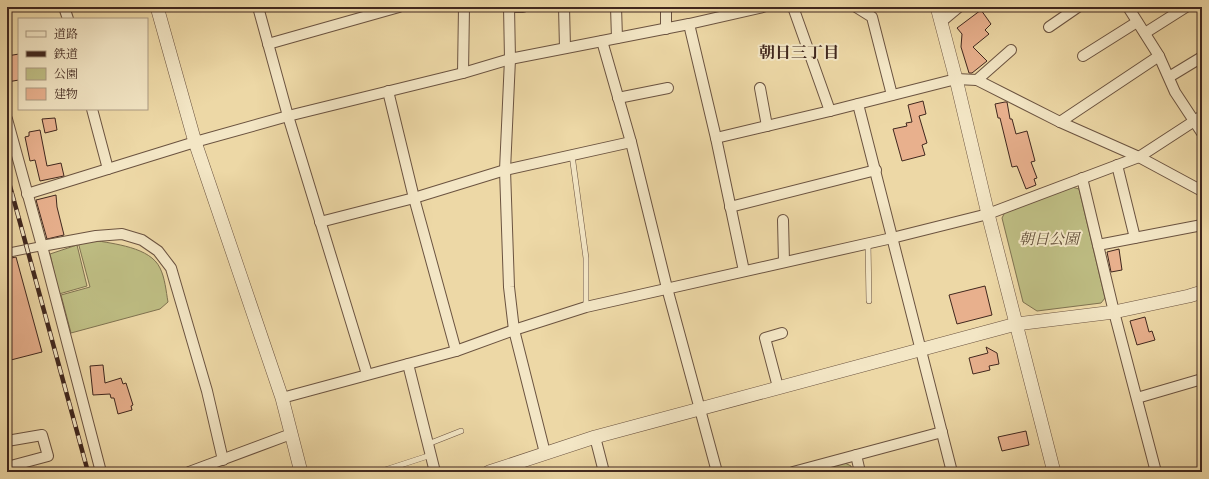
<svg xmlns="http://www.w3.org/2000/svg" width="1209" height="479" font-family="'IM FELL Great Primer','Noto Serif JP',serif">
<rect width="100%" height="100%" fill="#edd8a6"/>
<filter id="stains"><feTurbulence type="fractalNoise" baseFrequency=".005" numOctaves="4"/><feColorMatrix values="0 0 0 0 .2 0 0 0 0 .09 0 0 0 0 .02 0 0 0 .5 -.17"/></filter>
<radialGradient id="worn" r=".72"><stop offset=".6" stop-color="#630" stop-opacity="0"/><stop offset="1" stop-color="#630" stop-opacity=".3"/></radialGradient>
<g fill="#bebd83" stroke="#7f7250">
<path d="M1072,187L1079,189L1105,298L1101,303L1037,311L1023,302L1002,218L1005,212Z"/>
<path d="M93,240C114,244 150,247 160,268C165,278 166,291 168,302L160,309L71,333L61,295L90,287L78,242Z"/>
<path d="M77,245L87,286L59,294L50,254Z"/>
<path d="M845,463L851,466L852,472H813Z"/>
</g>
<g fill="#e8b08d" stroke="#40271e">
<path d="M981,10L991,24L985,30L989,34L973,47L987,61L972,73H969L961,47L962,34L957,28Z"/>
<path d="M19,54V80L7,82V56Z"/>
<path d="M923,101L926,114L919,116L927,143L922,145L925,155L902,161L893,129L907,126L906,123L912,122L908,105Z"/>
<path d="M1005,102H1007L1010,119H1012L1016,134L1027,131L1035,161L1031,162L1037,178L1034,179L1036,185L1026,189L1017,166L1012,167L1000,118H998L995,104Z"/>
<path d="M55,118L57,130L45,133L42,119Z"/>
<path d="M40,130L47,166L61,163L64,176L40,181L35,160L30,161L25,137L29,136V132Z"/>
<path d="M56,195L57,207L64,235L47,239L36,200Z"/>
<path d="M1119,249L1122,270L1111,272L1107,252Z"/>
<path d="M16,257L42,352L7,361V259Z"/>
<path d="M985,286L992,315L957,324L949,295Z"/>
<path d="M1145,317L1149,332L1152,331L1155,340L1137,345L1130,321Z"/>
<path d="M986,347L997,353L999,364L989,366L990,370L973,374L969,358L988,353Z"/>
<path d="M103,365L105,383L121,378L123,384L126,383L133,405L131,406L132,410L118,414L114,398H111L110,394L93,395L90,366Z"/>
<path d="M1026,431L1029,445L1002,451L998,437Z"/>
</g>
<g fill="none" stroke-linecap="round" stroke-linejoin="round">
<defs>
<g id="service">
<path d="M572,155L586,258V307"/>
<path d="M868,243L869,301"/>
<path d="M428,444L461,431"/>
<path d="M382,471L431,455"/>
</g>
<path id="pedestrian" d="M7,253L42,246"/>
<g id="minor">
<path d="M64,7L68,19"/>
<path d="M258,7L288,116L367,374"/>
<path d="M509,7L510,59L505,170L509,287L514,330L545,453"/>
<path d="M509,7H523"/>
<path d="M564,7L565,48"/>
<path d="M616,7L617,38"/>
<path d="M666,7V29"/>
<path d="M793,7L830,111"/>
<path d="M856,7L872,17L892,95"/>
<path d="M1128,7L1159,56L1175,92L1202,133"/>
<path d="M941,22L959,7"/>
<path d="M689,24L716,138L744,271"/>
<path d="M1049,27L1078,7"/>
<path d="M1145,33L1186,7"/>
<path d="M602,41L631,142L667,288L717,472"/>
<path d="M268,44L399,7"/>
<path d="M1083,56L1137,22"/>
<path d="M463,73L464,7"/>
<path d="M1169,77L1202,57"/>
<path d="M977,80L1011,50"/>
<path d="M760,88L767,126"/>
<path d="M388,91L414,198L456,351"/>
<path d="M618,98L668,88"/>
<path d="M858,104L952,472"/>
<path d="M92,109L108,169"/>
<path d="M7,119L42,246L101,472"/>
<path d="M1060,122L1159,56"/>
<path d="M716,138L830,111L956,79L977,80L1060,122L1139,157L1202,191"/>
<path d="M1117,165L1135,238"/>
<path d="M1082,178L1114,312L1156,472"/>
<path d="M27,194L195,142L288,116L463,73L510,59L689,24L763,7"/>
<path d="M730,207L876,170"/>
<path d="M783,220L784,262"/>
<path d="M320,222L414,198L505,170L631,142"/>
<path d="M1098,245L1202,225"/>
<path d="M42,246L96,236L122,234L142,240L158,251L171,268L207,391L223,460"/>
<path d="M408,364L435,472"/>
<path d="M778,387L765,338L782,333"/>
<path d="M282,398L456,351L514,330L586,307L892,238L988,214L1139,157L1202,116"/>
<path d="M1137,398L1202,379"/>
<path d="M595,437L604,472"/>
<path d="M7,441L42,435L48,456L7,467"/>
<path d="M856,455L860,472"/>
<path d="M189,472L291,434"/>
<path d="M793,472L942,432"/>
</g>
<g id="tertiary">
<path d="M157,7L195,142L282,398L301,472"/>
<path d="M937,7L956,79L988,214L1054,472"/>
<path d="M489,472L595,437L1016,324L1114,312L1189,296L1202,292"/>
</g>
</defs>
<use href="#service" stroke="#6b5340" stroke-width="6"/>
<use href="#pedestrian" stroke="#6b5340" stroke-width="10"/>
<use href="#minor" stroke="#6b5340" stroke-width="12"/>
<use href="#tertiary" stroke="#6b5340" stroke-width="14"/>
<use href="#service" stroke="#f3e6c5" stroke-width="5"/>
<use href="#pedestrian" stroke="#f3e6c5" stroke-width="8"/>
<use href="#minor" stroke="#f3e6c5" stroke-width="10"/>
<use href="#tertiary" stroke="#f3e6c5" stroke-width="13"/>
<defs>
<path id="rail" d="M7,175L88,472"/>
</defs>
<use href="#rail" stroke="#40271e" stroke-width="4.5"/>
<use href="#rail" stroke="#f3e6c5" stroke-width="3" stroke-dasharray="9" stroke-linecap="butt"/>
</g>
<g text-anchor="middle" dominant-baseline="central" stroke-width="4" stroke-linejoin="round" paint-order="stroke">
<g font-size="15" font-style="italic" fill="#604c37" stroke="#f3e6c5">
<text x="1049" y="239">朝日公園</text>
</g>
<g font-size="16" font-weight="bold" fill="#40271e" stroke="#f3e6c5">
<text x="799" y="52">朝日三丁目</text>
</g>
</g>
<rect width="1209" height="479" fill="none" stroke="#edd8a6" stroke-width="24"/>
<rect x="8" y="8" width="1193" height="463" fill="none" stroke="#40271e" stroke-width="2"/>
<rect x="12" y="12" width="1185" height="455" fill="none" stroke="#40271e"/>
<rect x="18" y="18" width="130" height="92" fill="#f3e6c5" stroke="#ab9a82"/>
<rect x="26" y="31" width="20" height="6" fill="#f3e6c5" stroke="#ab9a82"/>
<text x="54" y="38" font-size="12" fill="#40271e">道路</text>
<rect x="26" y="51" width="20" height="6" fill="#40271e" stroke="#ab9a82"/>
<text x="54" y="58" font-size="12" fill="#40271e">鉄道</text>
<rect x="26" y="68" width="20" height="12" fill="#bebd83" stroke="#ab9a82"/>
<text x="54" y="78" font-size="12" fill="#40271e">公園</text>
<rect x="26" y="88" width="20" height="12" fill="#e8b08d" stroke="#ab9a82"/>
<text x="54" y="98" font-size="12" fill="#40271e">建物</text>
<rect width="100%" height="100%" filter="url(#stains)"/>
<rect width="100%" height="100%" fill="url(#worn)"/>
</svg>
